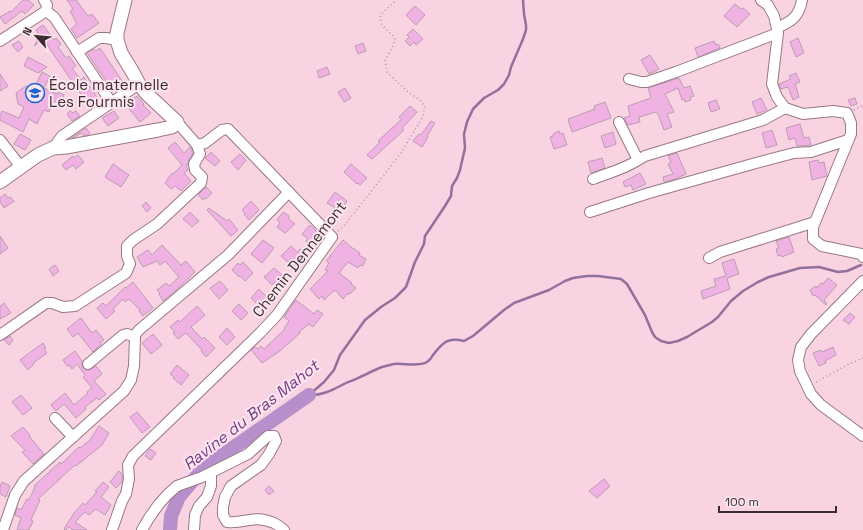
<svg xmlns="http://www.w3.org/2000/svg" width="863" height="530" font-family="'Space Grotesk',sans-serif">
<rect width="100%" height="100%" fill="#f9d3e2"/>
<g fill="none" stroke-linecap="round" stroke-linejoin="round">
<g stroke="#92719c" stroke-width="2.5">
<path d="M309,395C323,396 334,389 346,383C350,381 355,380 360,377C367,374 374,370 382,367C386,366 390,365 394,364C404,363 419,367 427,362C430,360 432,357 433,355C443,342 448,337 464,341L473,336L504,310L514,303L549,290L565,281L573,278L587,276H598L621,279L627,284L645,315L652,332L655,337L661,341L669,343L678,341L687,337L712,322L718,317L731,301L743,291L758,282L769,277L800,268L819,267L838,272L847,271L861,265"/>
<path d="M309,395L324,382L334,370L340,355L365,320L381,307L395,298L406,287L415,262L424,244L425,236L445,206L451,196L452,186L457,178L460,170L465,148L464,134L467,122L473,109L484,98L498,90L504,84L509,75L511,67L523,39L526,30V25L524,14L523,0"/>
</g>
<path stroke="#b78fca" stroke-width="14" d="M170,530L171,516L179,497L190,484L202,470L214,461L309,395"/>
</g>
<g fill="#f0b2e3" stroke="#bb9db4">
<path d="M23,0H28L34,5L25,14L22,11L5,24L0,17L10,11L11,12Z"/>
<path d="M67,0H76L88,16L92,14L99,23L77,38L71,29L77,24L70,11L73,9Z"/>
<path d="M735,4L741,9L743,8L750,14L737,27L724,16Z"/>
<path d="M415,6L425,15L416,25L406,15Z"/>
<path d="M43,25L54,40L56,38L61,44L58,47L66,58L69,56L76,66L72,68L81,80L84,77L98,99L95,101L97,104L91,109L43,39L34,46L38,39L35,35L38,33L36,30Z"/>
<path d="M413,29L423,39L416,45L414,42L410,46L405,41L409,37L407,35Z"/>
<path d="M798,38L804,53L796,57L790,42Z"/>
<path d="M19,41L23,47L18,52L12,45Z"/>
<path d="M714,41L716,45L718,44L720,48L698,57L695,48Z"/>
<path d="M363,43L366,51L358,54L355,46Z"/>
<path d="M100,48L124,84L117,89L115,86L111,88L87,53L94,49L96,51Z"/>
<path d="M650,55L659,69L649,74L641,60Z"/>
<path d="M28,57L47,67L38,73L24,66Z"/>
<path d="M327,67L330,74L319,78L317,71Z"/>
<path d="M42,72L50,76L44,88L57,94L58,92L64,95L60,104L54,101L49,112L44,110L37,124L29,119L23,132L0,120V115L2,111L19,118L24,107L18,104L16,93L26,86L34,89Z"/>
<path d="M796,73L800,82L795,84L799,97L793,100L788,87L781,89L779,84L791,79L789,76Z"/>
<path d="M0,74L8,86L0,91Z"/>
<path d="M679,78L684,88L690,86L694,96L690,97L691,100L685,102L684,99L682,100L678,88L665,94L674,112L667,114L672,127L664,130L658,114L656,112L639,117L640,122L628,125L624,118L630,116L628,106L651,98L648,88Z"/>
<path d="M345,88L351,98L344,102L338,92Z"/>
<path d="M137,96L144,104L143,105L151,113L140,122L125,104Z"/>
<path d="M761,98L767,110L757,114L752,102Z"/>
<path d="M855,98L857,104L851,106L848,100Z"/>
<path d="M716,100L720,109L711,112L708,103Z"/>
<path d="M605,102L611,118L572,132L568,119L595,109L594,106Z"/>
<path d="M410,106L417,112L402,128L404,130L372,159L367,155L380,142L378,141L402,119L399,117Z"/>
<path d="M70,111L73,113L76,111L80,116L72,121L67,114Z"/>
<path d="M114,111L119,118L108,126L102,118Z"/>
<path d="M431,121L435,123L427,136L428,137L422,147L413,141L417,136L419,134L421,135Z"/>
<path d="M800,124L804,138L809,137L811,145L797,146L795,138L789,140L786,128Z"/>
<path d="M86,128L90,133L88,135L84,136L81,133L75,137L71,138Z"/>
<path d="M772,130L777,145L766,148L762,133Z"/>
<path d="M559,131L560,134L563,133L567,145L554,149L550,137L553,136V134Z"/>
<path d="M613,132L616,144L605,148L601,136Z"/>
<path d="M20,134L31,140L25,150L14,144Z"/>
<path d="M175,142L184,153L190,147L193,153L188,161V164L186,165L188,170L184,173L191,181L181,191L175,186L171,189L165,183L172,173L173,174L182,165L168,148Z"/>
<path d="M211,152L220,161L215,166L205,158Z"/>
<path d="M677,153L686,174L675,179L664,182L663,177L673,174L668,164L671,162L668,156Z"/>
<path d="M240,154L246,160L238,170L231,162Z"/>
<path d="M78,155L84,162L76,169L73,165L66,170L62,165L73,156L74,158Z"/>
<path d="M602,158L605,168L591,173L588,162L593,160V161Z"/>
<path d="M818,160L819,163L824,162L827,176L812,180L809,162Z"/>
<path d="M113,164L129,175L121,187L105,177Z"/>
<path d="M351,164L367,178L360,185L358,183L357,184L344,172Z"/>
<path d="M640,173L646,184L633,190L631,185L625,187L623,182Z"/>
<path d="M206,187L212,193L206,199L204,198L203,200L198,195Z"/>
<path d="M335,192L347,201L340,211L327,203Z"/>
<path d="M5,194L8,198L10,197L14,201L4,208L0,202V198Z"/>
<path d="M251,201L259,210L249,220L244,214L245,213L242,210Z"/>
<path d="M146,202L151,208L147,212L142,206Z"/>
<path d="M209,208L227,221L229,219L238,230L231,236L207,210Z"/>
<path d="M190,212L199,221L192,227L183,219Z"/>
<path d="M283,212L289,216L288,218L295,224L285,233L277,227L280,223L277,220Z"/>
<path d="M310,225L320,235L310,245L306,241L308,239L302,234Z"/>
<path d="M0,236L8,248L0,254Z"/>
<path d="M789,237L794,252L782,257L781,255L778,256L776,249L779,248L776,241Z"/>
<path d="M263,240L274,248L262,263L251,254Z"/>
<path d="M343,240L351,247L360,253L359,255L366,259L363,266L360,265L358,268L348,262L339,273L352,283L351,284L356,288L350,294L349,293L347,295V294L343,299L335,290L324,300L322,296L319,299L310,289L328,271L325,270L329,263L326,261Z"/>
<path d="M162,245L181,265L186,261L195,272L176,290L163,301L159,294L160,293L157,290L166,283L169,286L179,277L165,261L160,265L157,261L143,267L137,257L148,250L152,255Z"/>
<path d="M291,246L297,252L300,249L306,254L293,267L281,256Z"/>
<path d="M734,259L739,274L727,278L730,289L703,299L701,291L716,286L714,279L726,276L722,263Z"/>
<path d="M243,262L253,273L245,281L240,276L239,277L232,270L238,263L240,265Z"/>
<path d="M55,265L59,271L53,276L49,269Z"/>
<path d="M274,268L282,275L272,285L264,277Z"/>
<path d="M828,278L837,285L824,300L827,304L826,305L815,295L813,296L810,290L816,286L817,288L821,283L823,284Z"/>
<path d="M220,281L228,290L219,299L210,288Z"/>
<path d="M133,282L153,308L143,316L139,311L140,310L129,299L125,302L123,299L113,309L115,311L106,319L97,308L103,303L106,306L125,287L126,288Z"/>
<path d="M259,289L271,302L263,310L251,298Z"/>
<path d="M296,300L314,314L317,310L323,314L313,327L309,324L299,332L300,333L280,351L262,363L251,350L255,347L258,349L261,346L264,349L285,329L284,328L289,321L284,317Z"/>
<path d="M4,303L11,313L0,319V306Z"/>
<path d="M239,304L248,313L241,320L232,311Z"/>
<path d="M197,306L205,315L191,327L202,339L204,337L215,348L206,357L201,351L202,350L186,333L178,339L173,333L175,332L170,327L178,320L180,322Z"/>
<path d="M850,313L855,317L849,324L843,320Z"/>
<path d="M81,318L92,333L96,330L104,340L100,343L101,344L93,352L78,333L73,337L67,329Z"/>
<path d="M227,328L235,337L227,345L219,337Z"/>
<path d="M153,334L162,345L151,354L142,343Z"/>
<path d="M10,336L13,340L9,345L4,340Z"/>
<path d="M43,343L46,348L44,349L47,353L33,363L34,364L28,370L20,360Z"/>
<path d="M833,347L836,355L825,361L826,363L819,366L813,353L821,350L822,352Z"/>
<path d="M75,351L82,361V365L83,368L86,370H89L96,366L102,374L94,381L106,394L99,400L97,398L85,407L86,409L76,418L64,404L56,411L51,405L65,393L74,405L88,393L87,392L92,388L83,377L85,375L77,364L72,369L69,365L67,366L63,360Z"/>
<path d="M177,365L189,375L181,385L173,378L174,377L170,374Z"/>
<path d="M21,395L32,408L23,415L12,402Z"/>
<path d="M137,412L150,427L142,433L130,417Z"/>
<path d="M99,426L109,433L102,445L76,466L75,465L38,499L40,500L31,520L33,521L29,530H17L21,518L15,515L17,508L21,510L27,499L29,500L35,487L34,486L60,462L61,464L79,447L80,448L90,440Z"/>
<path d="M23,427L30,435L29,436L44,454L33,464L22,452L25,450L11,436Z"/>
<path d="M150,449L156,453L151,460L145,456Z"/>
<path d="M119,471L122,474V482L116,488L110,482Z"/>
<path d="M604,479L610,486L597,498L589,491Z"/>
<path d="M2,482L10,486L6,497L0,494V486Z"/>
<path d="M103,482L109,487L101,497L111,505L105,515L96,509L89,515L85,512L75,522L87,530H73L69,527L66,530H65L64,529L74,513L83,503L85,505L97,492L95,491Z"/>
<path d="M269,486L274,491L269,495L265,490Z"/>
</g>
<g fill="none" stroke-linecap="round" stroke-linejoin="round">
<defs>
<g id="minor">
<path d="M761,0L768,5L774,16L778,33L772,84L777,97L785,108L803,114L833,111L847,113L851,123V134L813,227V239L822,246L861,254L863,257"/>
<path d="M46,11L54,17L111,102"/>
<path d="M777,28C792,21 799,17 802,0"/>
<path d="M0,41L46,11L47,5L44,0"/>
<path d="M77,52L99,38H106L117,40"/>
<path d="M629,79L641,82H647L676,72L778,33"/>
<path d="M619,122L638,160L645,156L763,120L785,108"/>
<path d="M0,140L21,167"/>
<path d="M53,148L62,136L139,84"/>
<path d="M593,179C608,173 625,169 638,160"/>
<path d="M590,212L649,193L756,163L794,153L811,152L848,140"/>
<path d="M709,258L720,252L815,222"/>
<path d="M863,281L811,334L801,347L798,360L800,371L811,394L821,405L863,436"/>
<path d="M0,335L46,303H52L63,307L75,306L126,273L130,264L127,256V246L133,240L157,224L201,183L202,177L195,170L194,164L200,154L197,145L177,122"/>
<path d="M88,364L123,335L127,334L135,337"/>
<path d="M55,418L73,437"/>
<path d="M3,530L15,495L24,481L124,391L131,380L134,366L135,337V335L139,330L228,255L289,192"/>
<path d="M112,530L122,501L126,494L129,479L128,465L133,456L260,333L277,315L332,237L228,129L222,130L205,143L197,145"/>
<path d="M142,530L149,518L159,504L168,494L177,486L202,477L248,454L268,436H274L276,441L269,454L261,465L231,486L225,497L223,507V515L227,522C246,524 253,514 274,523C278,525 281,527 284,530"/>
<path d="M194,530L195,515L199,506L207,497L211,486V473"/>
</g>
<path id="major" d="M0,182L38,155L53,148L66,147L158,130L172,127L177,122L147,94L139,84L132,71L121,53L117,40V33L125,0"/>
</defs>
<use href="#minor" stroke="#9a7785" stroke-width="12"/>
<use href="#major" stroke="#9a7785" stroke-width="15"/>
<g stroke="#ae919c" stroke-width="1.5" stroke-dasharray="1 3" stroke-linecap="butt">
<path d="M854,110L861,106H863"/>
<path d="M338,231L344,226L401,153L422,118L425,107L420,100L409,93L387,72L385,60L393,46L395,38L382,25L380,17L383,12L397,0"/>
<path d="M816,382L849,364L863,358"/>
</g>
<use href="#minor" stroke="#fff" stroke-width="10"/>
<use href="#major" stroke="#fff" stroke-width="13"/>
</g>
<defs>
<symbol id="school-ring" viewBox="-11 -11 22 22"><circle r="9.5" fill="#fce5ee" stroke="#1865d0" stroke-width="1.5"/><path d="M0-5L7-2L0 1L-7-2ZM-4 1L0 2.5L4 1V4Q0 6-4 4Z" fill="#1865d0"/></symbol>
</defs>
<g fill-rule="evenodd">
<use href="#school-ring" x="24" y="82" width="22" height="22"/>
</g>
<g text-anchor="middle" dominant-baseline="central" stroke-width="4" stroke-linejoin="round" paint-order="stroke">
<g font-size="15" fill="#3b2c32" stroke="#fce5ee" text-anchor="start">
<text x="49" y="84">École maternelle<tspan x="49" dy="17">Les Fourmis</tspan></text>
</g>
<g font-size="15" fill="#3b2c32" stroke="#fce5ee">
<text transform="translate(299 259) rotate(-52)">Chemin Dennemont</text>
</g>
<g font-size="16" font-style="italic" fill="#713e86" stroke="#fce5ee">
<text transform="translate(251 415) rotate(-38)">Ravine du Bras Mahot</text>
</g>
</g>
<g transform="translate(36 36) rotate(297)" stroke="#fce5ee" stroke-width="3" paint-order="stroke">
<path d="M0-3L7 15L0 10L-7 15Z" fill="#3b2c32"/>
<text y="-6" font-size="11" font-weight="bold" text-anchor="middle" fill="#3b2c32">N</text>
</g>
<path d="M719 506v6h117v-6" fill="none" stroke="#3b2c32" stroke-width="2"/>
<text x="725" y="506" font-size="12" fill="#3b2c32" stroke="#fce5ee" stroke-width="3" paint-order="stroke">100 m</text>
</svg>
